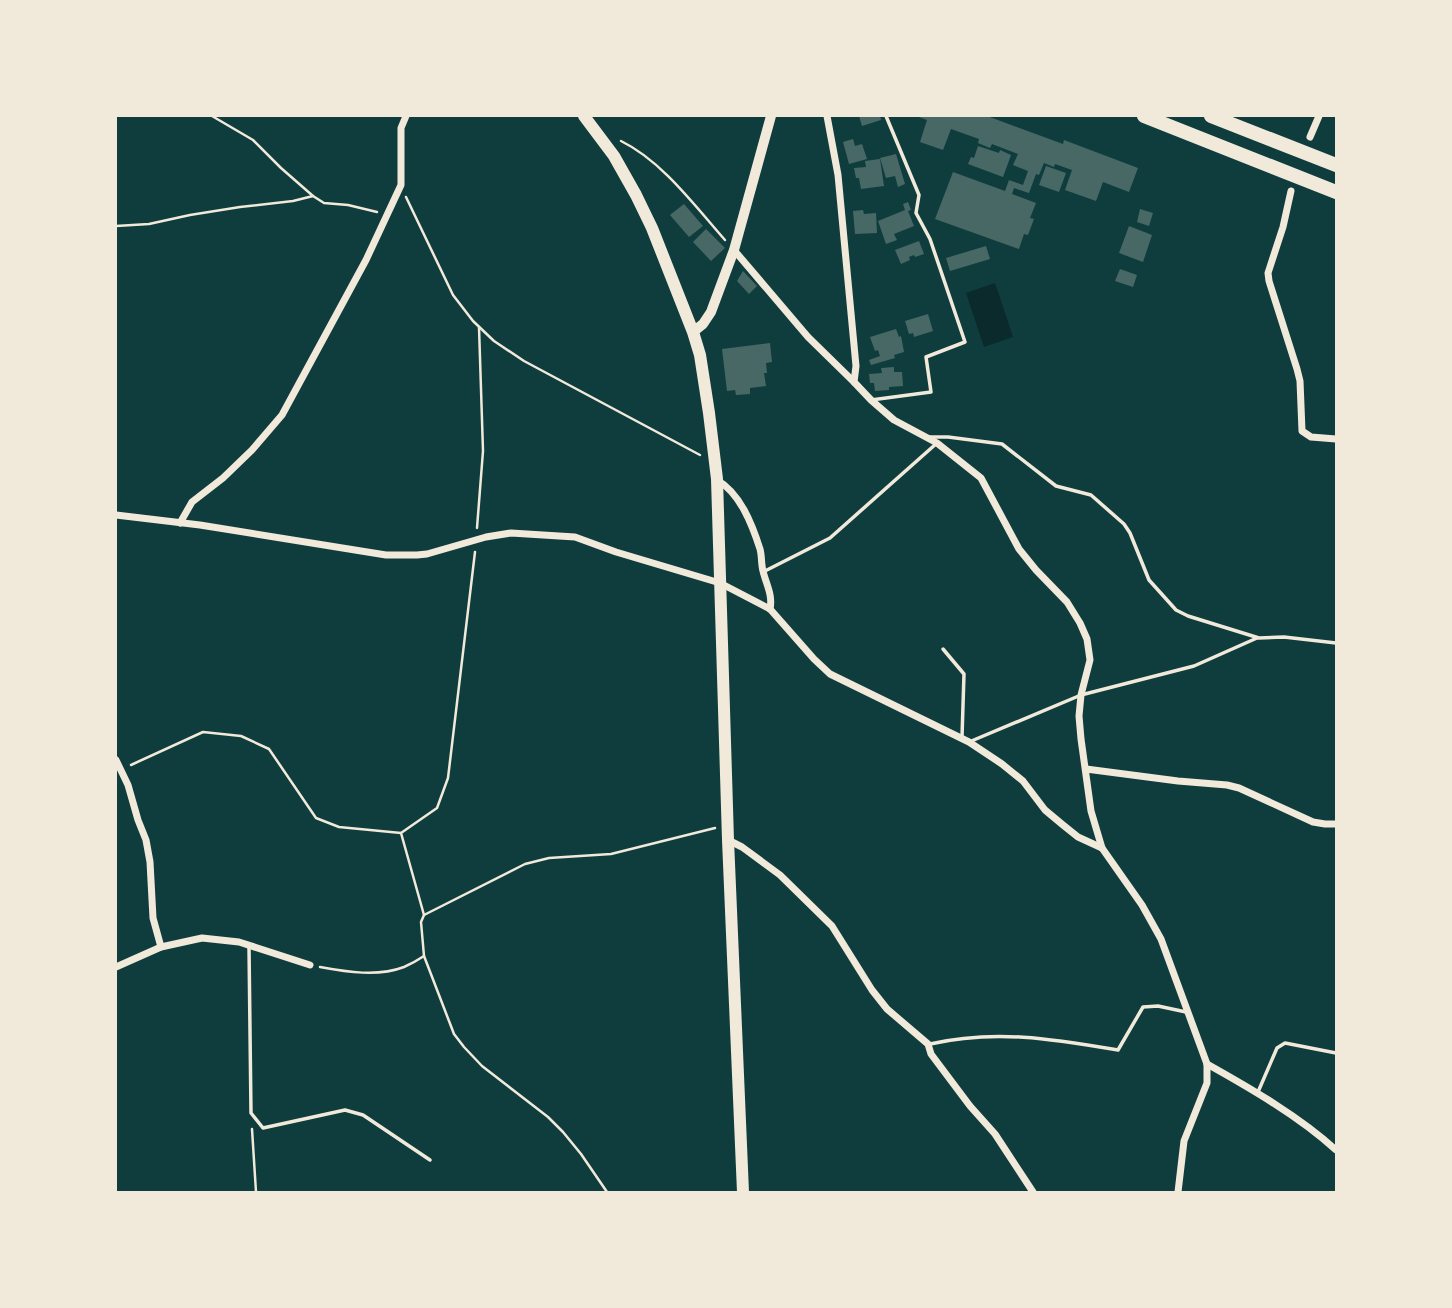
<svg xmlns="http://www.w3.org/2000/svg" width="1452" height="1308" font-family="'PT Sans',sans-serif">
<rect width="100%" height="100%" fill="#0f3d3e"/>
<path fill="#0a2a2b" d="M995,283L1013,337L984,347L966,293Z"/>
<g fill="#486865">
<path d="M859,116H880L881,120L862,126Z"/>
<path d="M916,116H987L1063,144L1064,140L1138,168L1129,192L1103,182L1096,201L1065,190L1072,170L1055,164L1054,167L1044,163L1039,175L1036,174L1029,193L1014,188L1012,194L1036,203L1030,218L1034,219L1028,235L1024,234L1019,249L935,219L953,172L1005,191L1009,180L1023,185L1028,171L1013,165L1018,154L992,144L990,148L978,143L979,139L951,129L943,150L920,142L927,120Z"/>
<path d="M853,139L855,146L862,144L867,159L849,164L843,142Z"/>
<path d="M978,146L999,153L1000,150L1011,155L1003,177L968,164L971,157L974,158Z"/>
<path d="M896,154L905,184L898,187L895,176L886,178L880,158Z"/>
<path d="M880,159L884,186L861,189L859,178H856L854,168L866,167L865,161Z"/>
<path d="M1046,166L1066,173L1059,192L1039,185Z"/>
<path d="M908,202L911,210L908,211L914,226L894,234L897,240L886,244L878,221L905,210L903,204Z"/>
<path d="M684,204L703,226L689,237L670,215Z"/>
<path d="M1140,209L1153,213L1149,226L1137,222Z"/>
<path d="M863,210L864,214L876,213L877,233L855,234L853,211Z"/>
<path d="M1129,226L1152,235L1143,262L1119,253Z"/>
<path d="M706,229L725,248L711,261L693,242Z"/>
<path d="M919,241L924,254L915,257L914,255L909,257L910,260L901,264L895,250Z"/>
<path d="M986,246L990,259L950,271L946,258Z"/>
<path d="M1120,269L1137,275L1133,287L1115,281Z"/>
<path d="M743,271L757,286L749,294L737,281Z"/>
<path d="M928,314L933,331L914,337L913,333L909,334L905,321Z"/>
<path d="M896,329L899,337L901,336L904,352L894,355L895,358L871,365L869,360L880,356L878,350L875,351L870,337Z"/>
<path d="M770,343L772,362L766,363L767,373H764L766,386L750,388V394L736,395L735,390L727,391L722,349Z"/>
<path d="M894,367V372H902L903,386L889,387V390L875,391L874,383H870L869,374L882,373L881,368Z"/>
</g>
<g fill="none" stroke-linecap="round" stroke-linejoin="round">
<g stroke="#f1e9da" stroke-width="2.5">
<path d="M212,116L253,140L281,168L313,196L324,203L348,205L377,212"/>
<path d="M621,141C662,161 695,206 725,240"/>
<path d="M406,197L453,295L473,321L494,341L524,361L700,455"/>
<path d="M116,226L149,224L190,215L240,207L293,201L313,196"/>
<path d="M477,528L483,451L479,327"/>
<path d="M131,765L203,732L241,736L269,749L316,818L339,827L401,833"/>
<path d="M424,915L401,833L437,808L448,778L475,552"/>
<path d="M320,967C347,972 378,977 404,967C411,964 418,960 424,956"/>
<path d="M252,1129L256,1192"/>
<path d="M607,1192L581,1154L563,1132L548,1117L482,1066L464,1047L454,1034L424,956L421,922L424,915L525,864L549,858L611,854L715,828"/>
</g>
<g stroke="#f1e9da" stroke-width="3.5">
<path d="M871,400L931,392L926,357L965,342L930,239L916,213L919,195L886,116"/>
<path d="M930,437H948L1002,444L1056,486L1091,495L1124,524L1130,533L1149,580L1176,610L1188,616L1259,638L1284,637L1336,643"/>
<path d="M763,572L830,538L937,443"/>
<path d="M943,649L964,674L962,737"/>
<path d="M969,742L1081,695L1194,666L1257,638"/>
<path d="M249,947L251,1113L263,1128L345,1110L363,1115L430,1160"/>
<path d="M930,1044C995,1029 1053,1039 1118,1050L1143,1007L1158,1006L1186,1012"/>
<path d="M1258,1092L1277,1048L1285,1043L1336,1053"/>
</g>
<g stroke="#f1e9da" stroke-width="7">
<path d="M827,116L838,175L856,366L854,382L871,400L894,420L937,443L981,478L1019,549L1036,570L1067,602L1080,623L1087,639L1090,660L1081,695L1079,716L1081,739L1091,811L1102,848"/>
<path d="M1310,137L1319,116"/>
<path d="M1291,191L1283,227L1268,273L1269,281L1297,369L1300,381L1302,431L1311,437L1336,439"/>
<path d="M734,250L808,337L854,382"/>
<path d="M717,480C740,493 752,524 760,549C762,556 761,564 763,571C766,584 773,595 770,609"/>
<path d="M116,515L200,525L386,555H417L427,554L486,537L511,533L575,537L616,552L720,583L770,609L814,659L830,674L969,742L1002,764L1023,781L1045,810L1063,825L1078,837L1102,848L1142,905L1161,939L1207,1064V1083L1184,1141L1178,1192"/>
<path d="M180,523L192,502L223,478L252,450L282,415L366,260L401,185V128L406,116"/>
<path d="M116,760L128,785L138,820L146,840L150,862L153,918L161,947"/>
<path d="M1086,769L1178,781L1227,785L1239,788L1313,822L1325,824H1336"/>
<path d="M728,840L742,847L780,875L832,926L872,990L887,1009L928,1044L931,1054L970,1106L995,1134L1033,1192"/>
<path d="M116,967L161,947L202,938L239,942L310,965"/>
<path d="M1207,1064C1250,1088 1300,1117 1336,1150"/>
</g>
<path stroke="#f1e9da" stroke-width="10" d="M693,332L703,324L711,312L734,250L771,116"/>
<path stroke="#f1e9da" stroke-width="12" d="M584,116L614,156L636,195L652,228L693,332L700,355L709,413L717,479L728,840L743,1192"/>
<g stroke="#f1e9da" stroke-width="14">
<path d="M1144,116L1336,192"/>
<path d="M1211,116L1336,165"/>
</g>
</g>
<rect width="1452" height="1308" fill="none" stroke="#f1e9da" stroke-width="234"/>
</svg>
